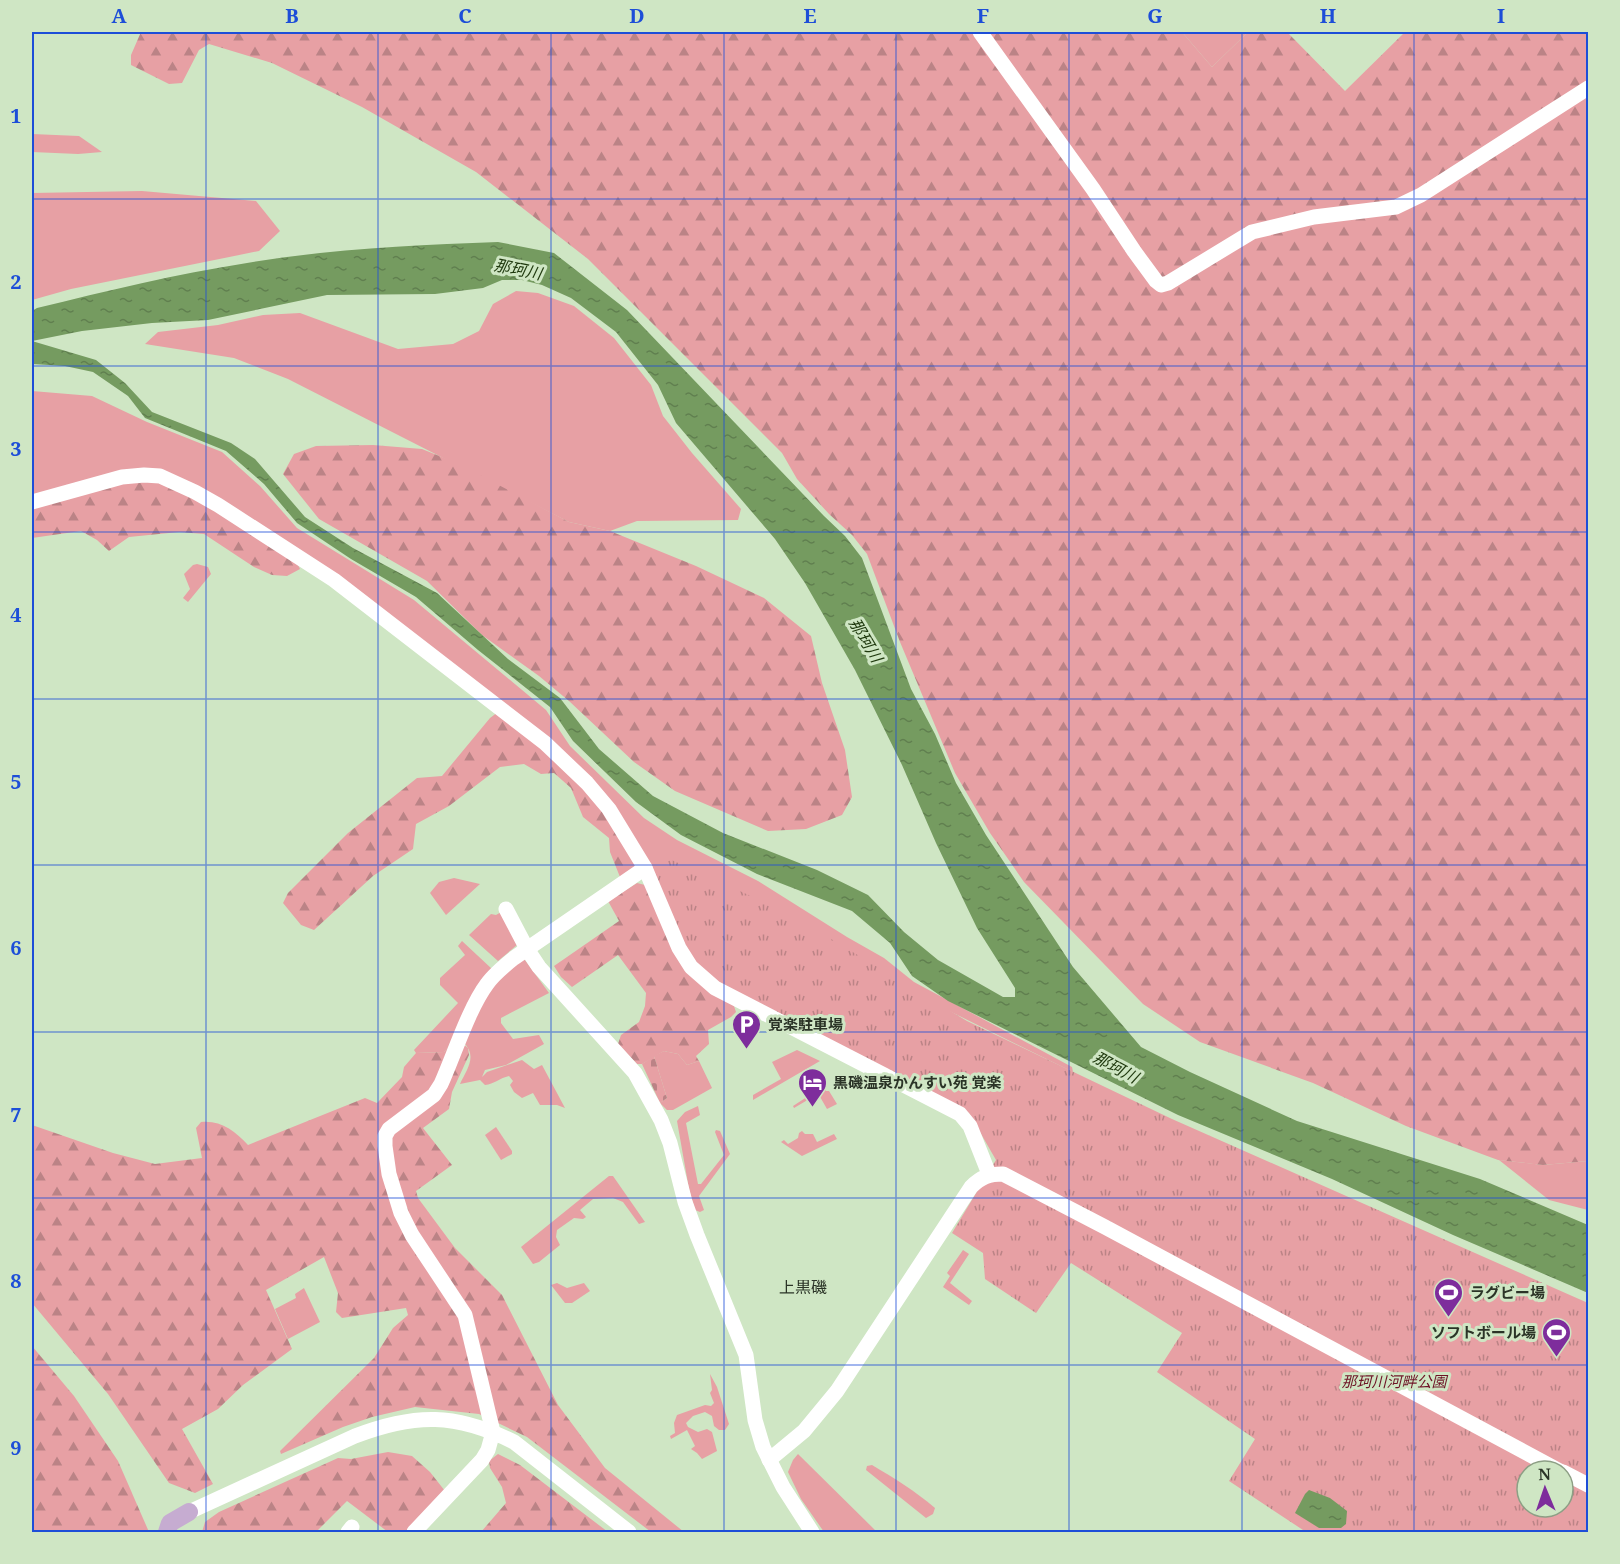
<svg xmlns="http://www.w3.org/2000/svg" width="1620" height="1564" font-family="'Noto Serif','Noto Sans JP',serif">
<defs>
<pattern id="forest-firs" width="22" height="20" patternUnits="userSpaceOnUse" patternTransform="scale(1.5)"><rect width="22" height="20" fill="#e7a0a4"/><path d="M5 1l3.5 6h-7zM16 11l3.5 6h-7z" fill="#bb8386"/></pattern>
<pattern id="cemetery-stones" width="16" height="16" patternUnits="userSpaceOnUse" patternTransform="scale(1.5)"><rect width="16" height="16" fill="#e7a0a4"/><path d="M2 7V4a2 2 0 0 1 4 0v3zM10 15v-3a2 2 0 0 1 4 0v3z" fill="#bb8386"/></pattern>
<pattern id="park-tufts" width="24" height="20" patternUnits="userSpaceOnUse" patternTransform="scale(1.5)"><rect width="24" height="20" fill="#e7a0a4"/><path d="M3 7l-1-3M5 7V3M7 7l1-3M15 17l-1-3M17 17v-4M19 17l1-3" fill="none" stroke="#bb8386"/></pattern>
<pattern id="water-ripples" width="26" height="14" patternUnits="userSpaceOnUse" patternTransform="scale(1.5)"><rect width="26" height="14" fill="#759b60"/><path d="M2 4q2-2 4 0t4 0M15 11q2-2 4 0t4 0" fill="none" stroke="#607f4f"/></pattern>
</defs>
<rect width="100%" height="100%" fill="#cfe6c4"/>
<g fill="#e7a0a4">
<path d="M1182,32H1248L1212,67Z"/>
<path d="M32,134L79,136L102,152L78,154L32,152Z"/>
<path d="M142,191L256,201L280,231L259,251L71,289L32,300V193Z"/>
<path d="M516,291L538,293L574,306L614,338L651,385L663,416L692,453L741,509L738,520L637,521L610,531L569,522L288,379L234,358L145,344L158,332L218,325L263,315L300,313L398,349L453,344L479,331L493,304Z"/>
<path d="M32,391L92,396L147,422L222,452L260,486L297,528L414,600L546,710L570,746L644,818L677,840L758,881L847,937L884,958L914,982L1072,1067L1073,1072L651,864L591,780L303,553L32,497Z"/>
<path d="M197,564L208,567L211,574L188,602L183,598L190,589L184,574L193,565Z"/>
<path d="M454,878L480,884L446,915L430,893L439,882Z"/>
<path d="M503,911L517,945L498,961L469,935L491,914L496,915Z"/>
<path d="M462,941L492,969L456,1038L444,1052L416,1053L414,1050L458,1003L440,985V978L465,955L458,946Z"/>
<path d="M522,956L549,993L501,1018V1023L513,1039L539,1035L544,1044L506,1065L485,1070L482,1077L487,1072L522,1060L534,1069L542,1065L565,1108L557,1105H540L533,1093L522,1098L514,1092L510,1085L513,1081L509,1076C500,1078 494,1084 485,1085L480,1080L460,1084C467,1069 478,1056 463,1042L487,991Z"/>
<path d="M797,1050L820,1061L753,1100V1095L781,1079L772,1062Z"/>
<path d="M664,1051L678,1054L687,1065L699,1061L712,1088L673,1110H667L660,1103L667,1098L654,1056Z"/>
<path d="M821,1074L823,1077L821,1082L826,1091H829L837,1104L827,1109L819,1095H816L794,1108L793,1106L813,1093L814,1090L809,1081Z"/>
<path d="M698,1106L700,1115L686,1123L698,1184H701L724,1155L715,1132L716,1130L720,1131L730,1154L699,1196L704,1210L700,1212L695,1210L689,1189L677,1121L685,1112Z"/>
<path d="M496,1127L512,1151V1154L501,1160L485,1135Z"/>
<path d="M802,1131L805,1134H813L817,1142L834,1134L837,1139L802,1156L781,1142L784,1140L788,1144L798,1138L799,1133Z"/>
<path d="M1499,1160L1543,1165L1588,1161V1210L1549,1200Z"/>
<path d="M609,1176H613L645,1222L639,1224L623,1202L613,1198L593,1199L580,1210L586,1217L583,1219L574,1218L557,1230L556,1237L560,1245L539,1262L533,1264L521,1247Z"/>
<path d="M963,1250L969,1254L950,1283L972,1301L969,1305L943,1287L950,1276L947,1273Z"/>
<path d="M557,1283L567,1288L584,1283L590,1291L572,1303H565L551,1285Z"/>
<path d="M304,1288L320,1322L288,1339L275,1309L296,1298L295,1294Z"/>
<path d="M710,1374L717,1387L729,1424L725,1430H719L714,1426L712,1416L705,1412L693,1416L686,1423L688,1427L698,1432L707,1429L712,1432L717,1451L702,1459L697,1453L691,1449L695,1446L687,1430L671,1439L670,1436L675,1433L674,1423L677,1415L705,1405L711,1406L714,1403L710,1393L712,1390Z"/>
<path d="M798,1454L877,1532H824L801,1499L788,1472L793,1460Z"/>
<path d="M872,1465C894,1478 915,1491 935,1508L933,1514L926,1518L866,1470L867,1466Z"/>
</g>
<g fill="url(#forest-firs)">
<path d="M141,32H1182L1212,67L1248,32C1263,32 1275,34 1289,34L1345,91L1405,32H1459L1462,34L1465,32H1588V1161L1543,1165L1498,1160L1406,1126L1313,1083L1200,1042L1143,1004L1024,882L990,833L955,773L900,642L867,554L852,535L829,514L797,479L782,453L588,259L476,172L362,107L272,63L209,44L199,50L182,83L169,84L131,65V55Z"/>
<path d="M373,445L422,449L459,464L569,522L610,531L696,566L764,598L811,636L822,683L845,750L852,797L842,815L806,829L768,831L675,791L634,762L569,701L539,676L482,635L427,581L319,519L283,474L294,454L316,446Z"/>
<path d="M162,480L201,499L296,561L300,569L287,576L272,575L254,567L204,534L179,532L129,537L109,551L97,540L81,531L32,538V505L121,482Z"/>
<path d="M498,712L586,787L637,865L620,877L610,852L609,838L583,817L571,788L554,773L541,774L524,764L500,767L449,806L416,824L413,849L373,876L314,930L301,925L283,903L288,893L348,833L417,778L442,776L490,718Z"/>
<path d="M637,883L645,885L734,1006L736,1012L731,1017L708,1030L709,1044L696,1056L699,1061L687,1065L678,1054L664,1051L642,1064H637L618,1044L621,1035L639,1022L645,1006L646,993L618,955L572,987L561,977L554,966L619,921L608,901Z"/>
<path d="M456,1038L468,1048L469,1055L452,1092L449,1109L423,1128L452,1165L416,1191L418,1198L455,1248L502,1295L558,1405L605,1468L684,1532H651L527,1437L479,1414L415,1407L372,1417L343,1427L281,1454L280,1451L374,1358L393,1328L408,1315L406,1308L342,1318L336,1312L338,1293L324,1257L266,1290L292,1349L243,1385L218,1409L182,1429L213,1484L195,1493L169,1483L108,1394L32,1303V1125L113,1153L155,1164L202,1158L196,1128L201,1122C221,1120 235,1131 248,1145L365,1098L377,1103L402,1077L404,1067L416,1053L444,1052Z"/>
<path d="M32,1346L74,1396L118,1461L149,1532H32Z"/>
<path d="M388,1452L412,1456L430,1472L445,1491L405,1532H388L347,1501L316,1532H202L205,1522L219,1512L338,1458L351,1459Z"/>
<path d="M498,1454L520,1465L608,1532H481L506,1503L502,1487L490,1468L489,1461Z"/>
</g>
<path fill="url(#cemetery-stones)" d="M654,1056L667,1098L660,1103L642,1064Z"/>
<path fill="url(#park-tufts)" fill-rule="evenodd" d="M665,857L788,913L967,1021L1172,1119L1588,1303V1532H1306L1229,1481L1255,1439L1157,1372L1182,1333L1071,1263L1036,1313L985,1279L983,1253L952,1233L996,1160L969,1113L722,988L696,966L682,945L651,864ZM1527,1471H1563V1507H1527Z"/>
<g fill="url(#water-ripples)" fill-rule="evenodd">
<path d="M498,242L554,253L627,310L824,516L845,536L862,558L911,689L935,734L956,783L986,835L1073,967L1141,1047L1190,1072L1297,1121L1480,1179L1588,1225V1293L1453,1235L1332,1179L1178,1115L948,1001L912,976L890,943L852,911L757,874L681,835L636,802L573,741L550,707L478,650L416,597L351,559L297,523L264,484L226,451L145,418L128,396L93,372L65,366L32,364V311L37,308C107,291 176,274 247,263C330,249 414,245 498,242ZM502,280H522L542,285L571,298L616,332L658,385L676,423L775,539L805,583L855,670L902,765L936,843L977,928L1015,988V997H1003L938,960L904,932L868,895L817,870L723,833L653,796L599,749L560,698L508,659L437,593L353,548L305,517L255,459L231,443L152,412L125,383L96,360L32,341L82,331L152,323L208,320L327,295L435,294L483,288Z"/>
<path d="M1309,1490L1330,1498L1347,1511L1346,1524L1341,1528H1319L1295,1513L1305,1494Z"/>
</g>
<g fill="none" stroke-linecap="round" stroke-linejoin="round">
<g stroke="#fff" stroke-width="15">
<path d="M980,32L1093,189L1134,251L1156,281L1161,285L1168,283L1252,232L1314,217L1396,207L1421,195L1588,88"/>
<path d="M32,502L122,477L144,475L160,476L195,492L218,505L334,580L545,743L587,783L609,809L645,868L679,948L691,967L715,988L960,1114L970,1126L989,1174"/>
<path d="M506,909L527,949L539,967L635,1073L661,1120L670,1143L685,1202L697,1235L746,1355L755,1420L763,1447L783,1487L812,1532"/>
<path d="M769,1460L804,1431L837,1391L971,1187C981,1177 989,1174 1003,1174L1105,1227L1560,1471"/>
<path d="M1563,1472L1588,1485"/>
<path d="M189,1512L355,1436C415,1413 456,1413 514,1442L629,1532"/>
<path d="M348,1532L352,1527"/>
<path d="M414,1532L482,1460L488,1450L493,1432L465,1315L412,1235L401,1213L389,1174L385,1146V1136L389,1129L434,1095L441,1084C454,1055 469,1008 487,984C494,974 504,966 514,958L645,868"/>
</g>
<path stroke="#c6acd1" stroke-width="18" d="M167,1532L170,1523L189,1512"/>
</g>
<path fill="none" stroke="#1d4ed8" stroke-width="1.5" stroke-opacity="0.55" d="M206,32V1532M378,32V1532M551,32V1532M724,32V1532M896,32V1532M1069,32V1532M1242,32V1532M1414,32V1532M32,199H1588M32,366H1588M32,532H1588M32,699H1588M32,865H1588M32,1032H1588M32,1198H1588M32,1365H1588"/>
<defs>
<symbol id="parking-pin" viewBox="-11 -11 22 30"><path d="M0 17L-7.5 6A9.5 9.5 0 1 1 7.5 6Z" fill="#7e2d9c" stroke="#cfe6c4"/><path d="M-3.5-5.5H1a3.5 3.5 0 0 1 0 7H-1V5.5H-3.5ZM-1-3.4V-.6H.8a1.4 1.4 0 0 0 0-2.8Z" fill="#fff"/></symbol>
<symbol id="hotel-pin" viewBox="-11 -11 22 30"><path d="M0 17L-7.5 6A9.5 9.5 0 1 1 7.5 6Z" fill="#7e2d9c" stroke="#cfe6c4"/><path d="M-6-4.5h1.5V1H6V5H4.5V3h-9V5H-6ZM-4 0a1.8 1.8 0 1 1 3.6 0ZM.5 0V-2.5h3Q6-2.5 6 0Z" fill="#fff"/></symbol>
<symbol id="stadium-pin" viewBox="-11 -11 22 30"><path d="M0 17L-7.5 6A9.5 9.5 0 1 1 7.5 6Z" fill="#7e2d9c" stroke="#cfe6c4"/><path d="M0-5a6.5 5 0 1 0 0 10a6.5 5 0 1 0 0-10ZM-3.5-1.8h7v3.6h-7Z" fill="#fff"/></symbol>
</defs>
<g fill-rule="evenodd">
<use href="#parking-pin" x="730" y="1008" width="33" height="45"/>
<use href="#hotel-pin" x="796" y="1066" width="33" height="45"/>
<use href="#stadium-pin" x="1432" y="1276" width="33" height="45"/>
<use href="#stadium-pin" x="1540" y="1316" width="33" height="45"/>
</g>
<g text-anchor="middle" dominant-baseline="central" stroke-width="6" stroke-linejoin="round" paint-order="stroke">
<g font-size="15" font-weight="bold" fill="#2b3427" stroke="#cfe6c4" text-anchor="start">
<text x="768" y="1024">覚楽駐車場</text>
<text x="833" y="1082">黒磯温泉かんすい苑 覚楽</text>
<text x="1470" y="1292">ラグビー場</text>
<text x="1536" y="1332" text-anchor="end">ソフトボール場</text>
</g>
<g font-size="15" font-style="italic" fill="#6e1326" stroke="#cfe6c4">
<text x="1394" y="1381">那珂川河畔公園</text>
</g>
<g font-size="16" font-style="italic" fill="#1e380d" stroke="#cfe6c4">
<text transform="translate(518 269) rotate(11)">那珂川</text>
<text transform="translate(866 640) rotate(59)">那珂川</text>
<text transform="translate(1116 1067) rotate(28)">那珂川</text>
</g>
<g font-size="16" fill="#2b3427" stroke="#cfe6c4">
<text x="803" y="1287">上黒磯</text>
</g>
</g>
<rect width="1620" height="1564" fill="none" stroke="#cfe6c4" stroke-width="66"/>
<g transform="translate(1545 1489) rotate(358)"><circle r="28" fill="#cfe6c4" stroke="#8d9f85" stroke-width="1.5"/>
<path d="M0-4.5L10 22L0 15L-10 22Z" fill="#7e2d9c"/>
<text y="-9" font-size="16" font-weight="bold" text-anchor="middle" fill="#2b3427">N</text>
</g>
<rect x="33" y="33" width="1554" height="1498" fill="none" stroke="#1d4ed8" stroke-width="2"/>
<g font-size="20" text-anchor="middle" font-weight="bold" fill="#1d4ed8">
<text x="119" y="23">A</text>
<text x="292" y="23">B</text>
<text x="465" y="23">C</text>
<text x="637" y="23">D</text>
<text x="810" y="23">E</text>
<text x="983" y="23">F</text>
<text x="1155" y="23">G</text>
<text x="1328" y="23">H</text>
<text x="1501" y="23">I</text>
<text x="16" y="123">1</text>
<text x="16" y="289">2</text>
<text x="16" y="456">3</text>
<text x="16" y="622">4</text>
<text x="16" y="789">5</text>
<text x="16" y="955">6</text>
<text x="16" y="1122">7</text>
<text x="16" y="1288">8</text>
<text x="16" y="1455">9</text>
</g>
</svg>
